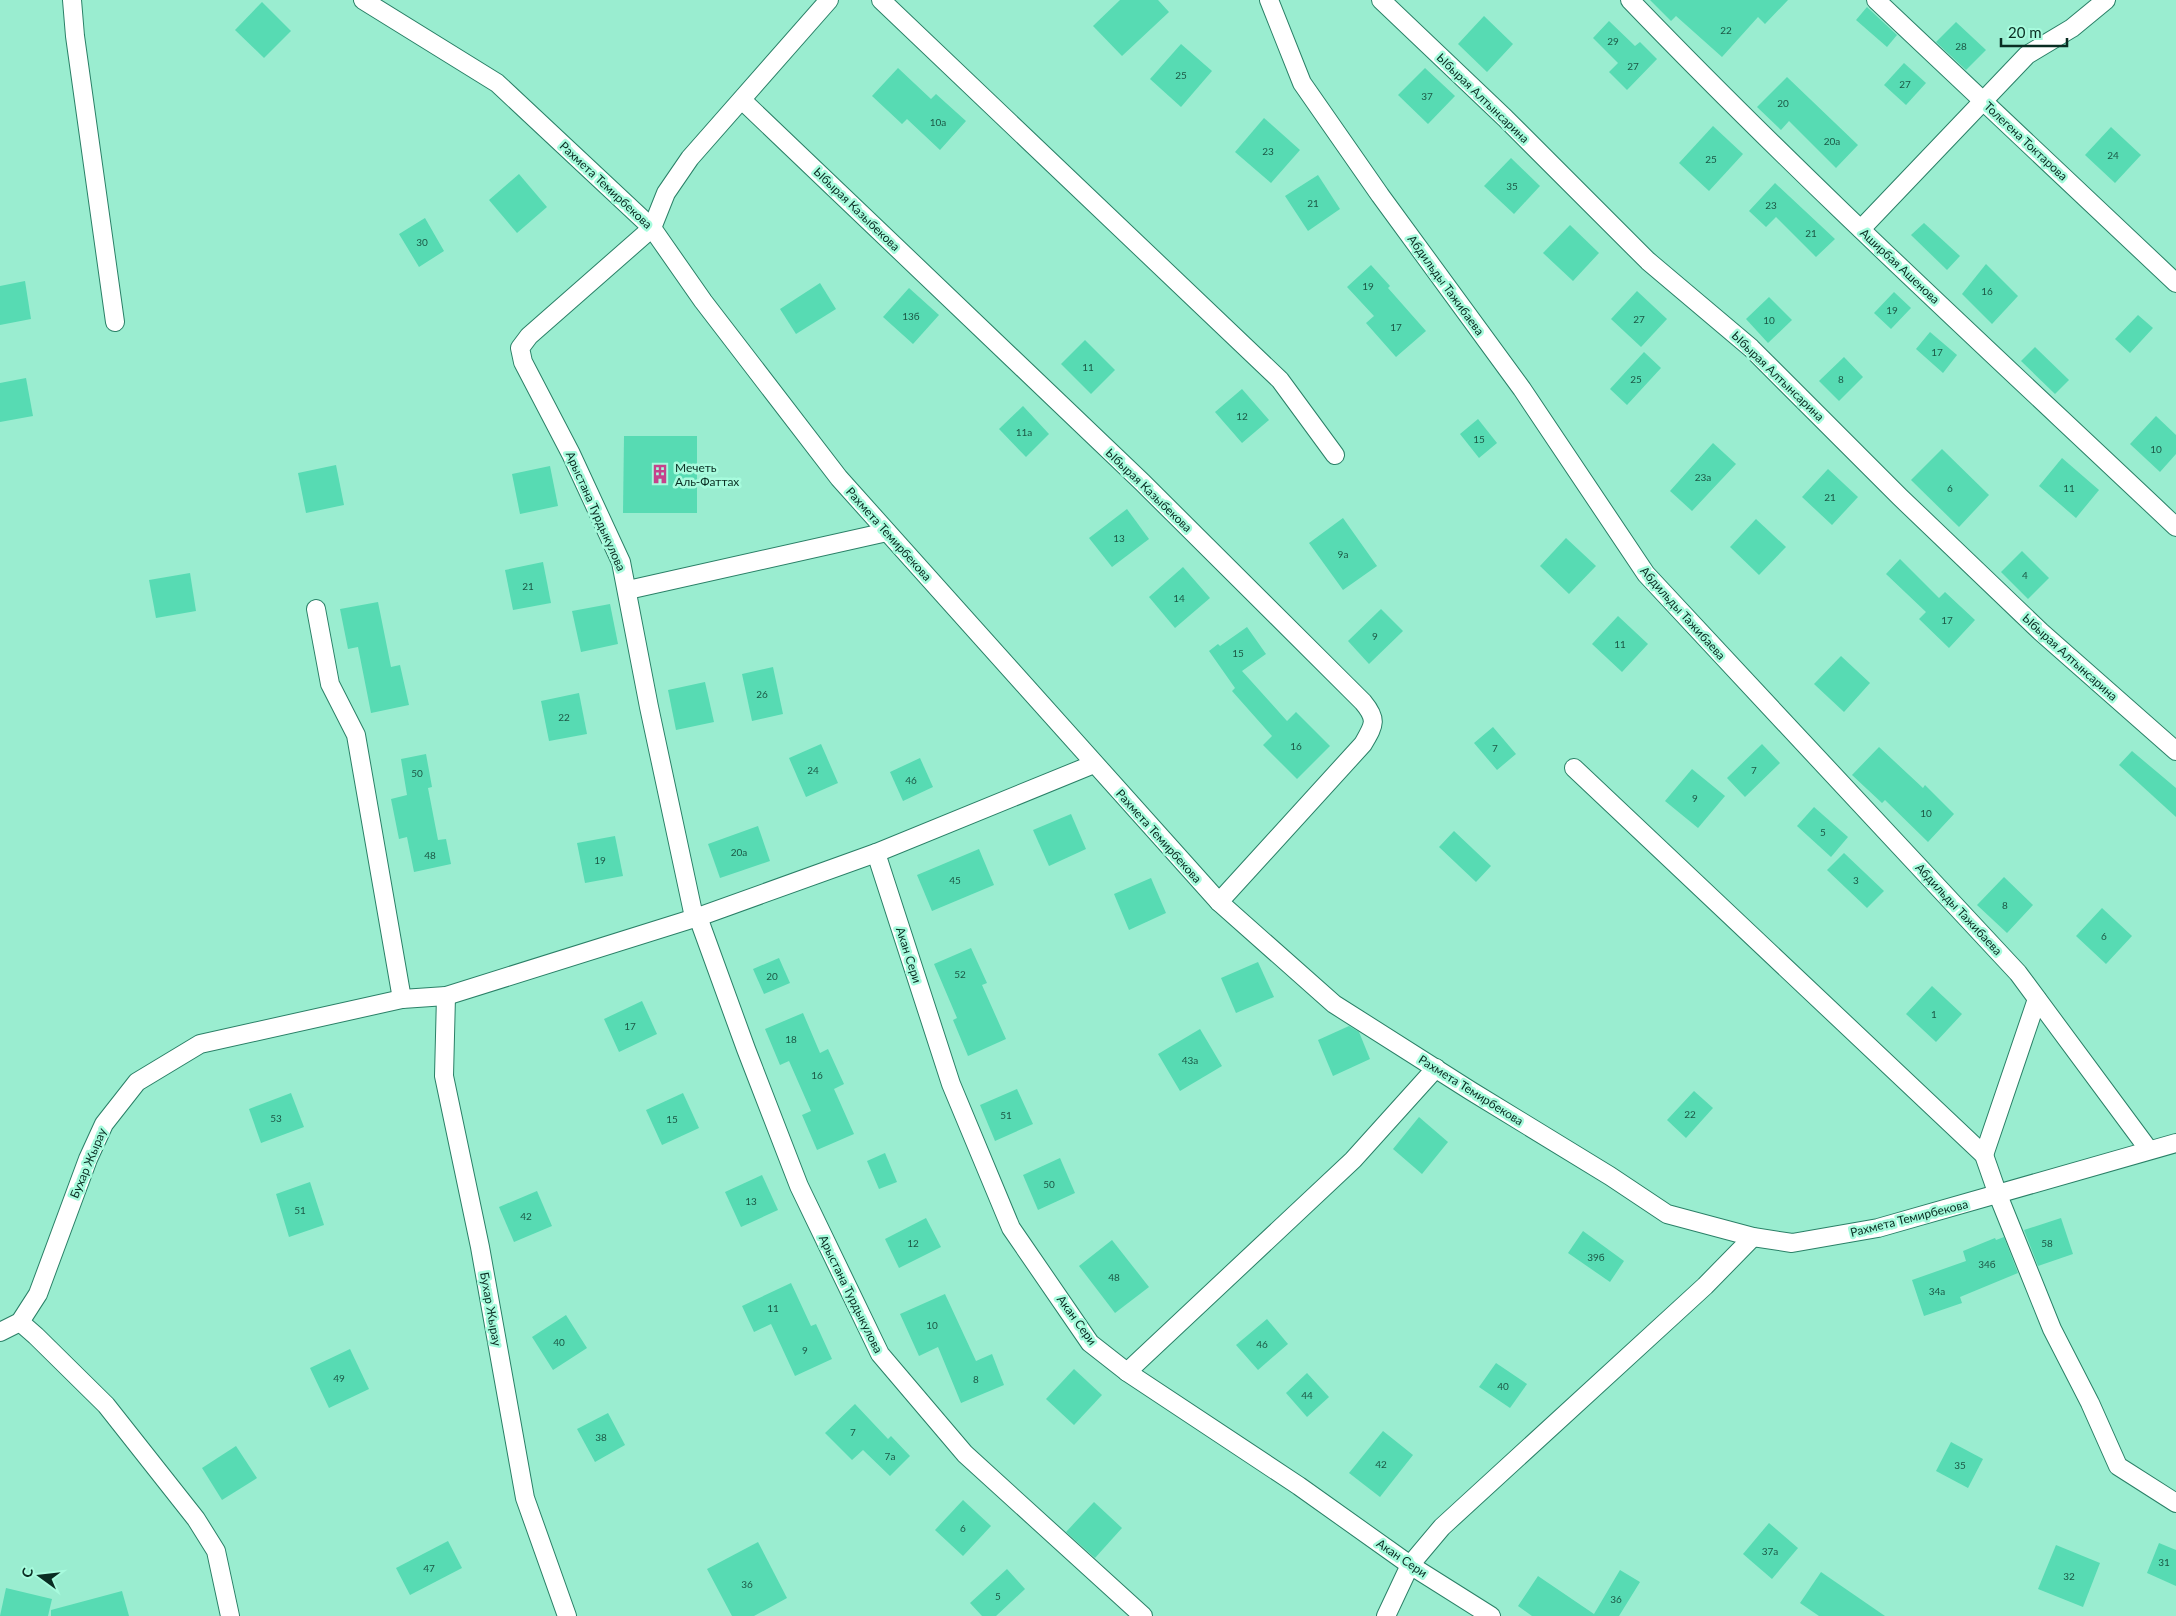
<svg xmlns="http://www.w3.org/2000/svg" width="2176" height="1616" font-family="Lato,sans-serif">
<rect width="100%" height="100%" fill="#9aedd0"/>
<g fill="#57dbb3">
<path d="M1120,0H1158L1169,12L1122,56L1093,26Z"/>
<path d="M1650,0H1788L1765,24L1758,17L1722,57L1676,16L1671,21Z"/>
<path d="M262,2L291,31L264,58L235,30Z"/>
<path d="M1867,7L1897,35L1887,47L1856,20Z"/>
<path d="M1484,16L1513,44L1487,72L1458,44Z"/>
<path d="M1609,21L1635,46L1640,42L1657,59L1627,90L1609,72L1618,63L1593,38Z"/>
<path d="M1956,22L1986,50L1966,70L1936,42Z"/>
<path d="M1181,44L1212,71L1181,107L1150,79Z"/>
<path d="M1904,63L1926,83L1906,105L1884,85Z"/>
<path d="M898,68L931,99L936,94L966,121L940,150L907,119L902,124L872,96Z"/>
<path d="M1425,68L1455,96L1428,124L1398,95Z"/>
<path d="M1787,77L1858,145L1836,168L1789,121L1781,130L1757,107Z"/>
<path d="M1264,118L1300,150L1271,183L1235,152Z"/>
<path d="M1713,126L1743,154L1709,191L1679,163Z"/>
<path d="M2111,127L2141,155L2115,183L2085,155Z"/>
<path d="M1511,158L1540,186L1514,214L1484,186Z"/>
<path d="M519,174L547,207L517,233L489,200Z"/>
<path d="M1318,175L1340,209L1308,231L1285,196Z"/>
<path d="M1775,183L1835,239L1816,257L1776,217L1766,227L1749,211Z"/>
<path d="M425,218L444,251L419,267L399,234Z"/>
<path d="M1924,223L1960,256L1947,270L1911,235Z"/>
<path d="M1570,225L1599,253L1573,281L1543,253Z"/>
<path d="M1986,264L2018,296L1992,324L1962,294Z"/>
<path d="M1371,265L1390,286L1388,288L1426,331L1396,357L1366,323L1374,316L1347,287Z"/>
<path d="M25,281L31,319L0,325V286Z"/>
<path d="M820,283L836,309L796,334L780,309Z"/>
<path d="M909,288L939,315L913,344L883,317Z"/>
<path d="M1637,291L1667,319L1641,347L1611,319Z"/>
<path d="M1894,292L1911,308L1891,329L1874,313Z"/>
<path d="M1769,297L1792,320L1768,343L1746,319Z"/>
<path d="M2138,315L2153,328L2130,353L2115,339Z"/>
<path d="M1930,332L1957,355L1943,373L1916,349Z"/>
<path d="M1085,340L1115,370L1091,394L1061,364Z"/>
<path d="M2035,347L2069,380L2055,394L2021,361Z"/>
<path d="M1644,352L1661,368L1627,405L1610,389Z"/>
<path d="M1844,357L1863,377L1839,401L1819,381Z"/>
<path d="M26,378L33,416L0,422V383Z"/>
<path d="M1242,389L1269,420L1242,443L1215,412Z"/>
<path d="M1023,406L1049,434L1026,457L999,429Z"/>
<path d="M2156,416L2176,435V454L2160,472L2130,444Z"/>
<path d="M1478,419L1497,443L1479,458L1460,434Z"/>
<path d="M624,436H697V513H623Z"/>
<path d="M1713,443L1736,464L1692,511L1670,491Z"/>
<path d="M1942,449L1989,495L1959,527L1911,480Z"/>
<path d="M2062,458L2099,490L2076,518L2039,486Z"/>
<path d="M336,465L344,505L306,513L298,473Z"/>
<path d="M550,466L558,506L520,514L512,474Z"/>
<path d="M1828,469L1858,497L1832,525L1802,497Z"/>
<path d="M1127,509L1149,539L1112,567L1089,538Z"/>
<path d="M1343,518L1377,566L1343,590L1309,543Z"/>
<path d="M1756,519L1786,547L1759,575L1730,547Z"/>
<path d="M1566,538L1596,566L1569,594L1540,566Z"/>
<path d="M2022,551L2049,578L2028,599L2001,572Z"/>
<path d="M1900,559L1939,598L1945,592L1975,620L1949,648L1919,619L1926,612L1886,574Z"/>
<path d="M543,562L551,603L513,610L505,570Z"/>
<path d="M1183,567L1210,598L1175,628L1149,597Z"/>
<path d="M190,573L196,611L156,618L149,580Z"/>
<path d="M378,602L391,667L400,665L409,705L371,713L358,647L348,649L340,609Z"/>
<path d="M610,604L618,644L581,652L572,611Z"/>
<path d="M1381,609L1403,631L1369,664L1348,641Z"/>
<path d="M1618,616L1648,644L1622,672L1592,644Z"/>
<path d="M1247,627L1266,654L1242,671L1287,721L1296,712L1330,746L1297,779L1263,745L1272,736L1232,691L1235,688L1209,651L1218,644L1220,646Z"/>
<path d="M1841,656L1870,683L1844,712L1814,684Z"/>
<path d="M773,667L783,714L752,721L742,674Z"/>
<path d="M705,682L714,722L676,730L668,690Z"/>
<path d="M579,693L587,734L549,741L541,701Z"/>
<path d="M1493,727L1516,754L1497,770L1474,743Z"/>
<path d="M821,744L838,783L806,797L789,758Z"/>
<path d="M1762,744L1780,763L1745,797L1727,778Z"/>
<path d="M1879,747L1923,788L1925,785L1954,814L1928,842L1885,800L1882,803L1852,775Z"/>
<path d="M2132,751L2176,788V817L2119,765Z"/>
<path d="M426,754L432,787L428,788L438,840L446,839L451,864L414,872L407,837L399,839L391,799L407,795L401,759Z"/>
<path d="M920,758L933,787L903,801L890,772Z"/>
<path d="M1692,769L1725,796L1698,828L1665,801Z"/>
<path d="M1814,807L1848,837L1831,857L1797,826Z"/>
<path d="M1071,814L1086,849L1049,866L1033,830Z"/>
<path d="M758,826L770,861L720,878L708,844Z"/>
<path d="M1454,831L1491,866L1476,882L1439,847Z"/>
<path d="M615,836L623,876L585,883L577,843Z"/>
<path d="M979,849L994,885L932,911L917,875Z"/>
<path d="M1844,853L1884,891L1867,908L1827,870Z"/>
<path d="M2004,877L2033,905L2007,933L1977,905Z"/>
<path d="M1151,878L1166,913L1129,930L1114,894Z"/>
<path d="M2102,908L2132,936L2106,964L2076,936Z"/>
<path d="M971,948L987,983L982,985L1006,1039L968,1056L953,1020L957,1018L934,964Z"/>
<path d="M779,958L790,983L764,994L753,969Z"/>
<path d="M1258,962L1274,997L1236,1013L1221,978Z"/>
<path d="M1932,986L1962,1014L1936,1042L1906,1014Z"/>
<path d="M642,1001L657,1034L619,1052L604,1019Z"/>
<path d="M803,1013L820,1053L828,1049L844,1084L834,1089L854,1134L817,1150L802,1115L811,1111L789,1061L780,1065L765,1029Z"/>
<path d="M1349,1026L1359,1032L1370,1059L1333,1076L1318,1040Z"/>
<path d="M1200,1029L1222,1066L1180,1091L1158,1054Z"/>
<path d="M1017,1089L1033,1124L995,1141L980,1105Z"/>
<path d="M1694,1091L1713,1108L1686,1138L1667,1120Z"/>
<path d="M291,1093L304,1127L261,1143L249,1109Z"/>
<path d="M683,1093L699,1128L662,1145L646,1110Z"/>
<path d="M1419,1117L1448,1142L1422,1174L1393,1149Z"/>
<path d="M885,1153L897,1182L879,1189L867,1161Z"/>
<path d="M1060,1158L1075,1193L1038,1210L1023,1175Z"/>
<path d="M762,1175L778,1210L741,1227L725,1192Z"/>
<path d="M310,1182L324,1225L289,1237L276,1194Z"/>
<path d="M537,1191L552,1226L514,1242L499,1207Z"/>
<path d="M926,1218L941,1247L899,1268L885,1239Z"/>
<path d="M2061,1218L2073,1254L2038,1266L2024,1230Z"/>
<path d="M1583,1231L1624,1261L1610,1282L1568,1253Z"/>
<path d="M2004,1237L2018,1273L1960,1297L1962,1303L1924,1316L1912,1280L1966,1261L1963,1251L1995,1238L1996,1240Z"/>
<path d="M1112,1240L1149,1287L1115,1313L1079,1266Z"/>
<path d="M791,1283L811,1326L816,1324L832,1359L795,1376L771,1324L754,1332L742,1306Z"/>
<path d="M945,1294L976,1361L992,1354L1004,1385L961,1403L938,1347L919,1356L900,1314Z"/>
<path d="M566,1315L587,1348L553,1370L532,1337Z"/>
<path d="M1267,1319L1288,1344L1258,1370L1236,1345Z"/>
<path d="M350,1349L369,1389L329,1408L310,1368Z"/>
<path d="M1496,1363L1527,1384L1510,1408L1479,1387Z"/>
<path d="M1074,1369L1102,1395L1074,1425L1046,1399Z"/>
<path d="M1307,1373L1329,1397L1307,1417L1286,1393Z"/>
<path d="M855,1404L888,1439L891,1436L910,1456L890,1476L863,1450L852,1460L825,1433Z"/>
<path d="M608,1413L625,1445L595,1462L577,1429Z"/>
<path d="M1383,1431L1413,1455L1380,1497L1349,1473Z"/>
<path d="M1951,1442L1983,1459L1968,1488L1936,1471Z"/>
<path d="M236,1446L257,1478L222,1500L202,1468Z"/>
<path d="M963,1500L991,1526L963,1556L935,1530Z"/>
<path d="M1094,1502L1122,1528L1095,1558L1066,1532Z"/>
<path d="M1769,1523L1798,1548L1772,1579L1743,1554Z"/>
<path d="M448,1541L462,1568L410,1595L396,1568Z"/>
<path d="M758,1542L787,1598L754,1616H732L707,1569Z"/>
<path d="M2159,1543L2176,1550V1586L2147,1573Z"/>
<path d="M2056,1545L2100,1563L2083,1607L2038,1589Z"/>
<path d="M1007,1569L1025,1589L996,1616H982L970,1603Z"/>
<path d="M1620,1570L1640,1582L1619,1616H1532L1518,1606L1538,1576L1594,1614Z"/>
<path d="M1821,1572L1885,1616H1819L1800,1603Z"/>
<path d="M6,1588L52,1599L48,1616H0Z"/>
<path d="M122,1591L129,1616H51V1610Z"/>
</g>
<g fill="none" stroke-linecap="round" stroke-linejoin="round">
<defs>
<g id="minor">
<path d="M72,0L75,36L115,322"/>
<path d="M363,0L497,83L652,228L703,301L839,478L1219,902L1334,1004L1471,1091L1610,1176L1667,1214L1753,1237L1792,1243L1878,1228L2176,1143"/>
<path d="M881,0L1280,380L1335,455"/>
<path d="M1269,0L1302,83L1380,195L1522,389L1646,574L2018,973L2149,1150"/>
<path d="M1381,0L1505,118L1648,261L1751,348L1900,497L2041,632L2176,751"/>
<path d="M1630,0C1805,182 1992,353 2176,527"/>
<path d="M1876,0L2176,283"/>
<path d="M742,100L1142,482L1363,702C1378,720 1374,725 1363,744L1219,902"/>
<path d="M1861,229L2027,55L2072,28L2106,0"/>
<path d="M628,590L887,532"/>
<path d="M316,609L330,684L356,735L402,999"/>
<path d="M1574,768L1984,1155L1998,1195L2052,1329L2090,1403L2118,1466L2176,1503"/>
<path d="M876,853L951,1084L1011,1228L1090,1343L1127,1372L1299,1486L1410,1565L1491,1616"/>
<path d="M694,917L649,707L621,562L571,454L523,362L520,348L529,336L652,228L666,193L690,158L829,0"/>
<path d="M698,917L746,1049L799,1186L880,1354L965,1454L1143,1616"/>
<path d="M446,996L444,1076L480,1247L525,1498L567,1616"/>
<path d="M1984,1155L2037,999"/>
<path d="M20,1322L36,1336L106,1405L196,1519L216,1551L230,1616"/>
<path d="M0,1332L20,1322L38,1294L88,1159L104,1124L137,1082L200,1044L402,999L446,996L698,917L876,853L1094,764"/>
<path d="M1127,1372L1353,1160L1436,1068"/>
<path d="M1386,1616L1410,1565L1442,1527L1705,1286L1753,1237"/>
</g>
</defs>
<use href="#minor" stroke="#2a8067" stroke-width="20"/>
<use href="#minor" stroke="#fff" stroke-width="18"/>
</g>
<defs>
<symbol id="building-bare" viewBox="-9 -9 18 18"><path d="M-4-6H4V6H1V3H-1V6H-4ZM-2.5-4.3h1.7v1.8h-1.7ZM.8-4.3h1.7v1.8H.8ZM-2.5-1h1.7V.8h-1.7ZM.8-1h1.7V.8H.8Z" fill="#c5438c" stroke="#a7fbdd" stroke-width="2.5" paint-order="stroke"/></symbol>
</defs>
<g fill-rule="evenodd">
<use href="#building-bare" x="646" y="460" width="28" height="28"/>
</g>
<g text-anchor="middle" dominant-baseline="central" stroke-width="5" stroke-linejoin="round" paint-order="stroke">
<g font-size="10" fill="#1c5846">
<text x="1726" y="30">22</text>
<text x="1613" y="41">29</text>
<text x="1961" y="46">28</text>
<text x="1633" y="66">27</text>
<text x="1181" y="75">25</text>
<text x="1905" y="84">27</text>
<text x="1427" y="96">37</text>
<text x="1783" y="103">20</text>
<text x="938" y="122">10а</text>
<text x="1832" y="141">20а</text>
<text x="1268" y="151">23</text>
<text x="2113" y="155">24</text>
<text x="1711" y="159">25</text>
<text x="1512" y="186">35</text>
<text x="1313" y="203">21</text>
<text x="1771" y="205">23</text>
<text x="1811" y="233">21</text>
<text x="422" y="242">30</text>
<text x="1368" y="286">19</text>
<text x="1987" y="291">16</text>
<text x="1892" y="310">19</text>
<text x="911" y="316">13б</text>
<text x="1639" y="319">27</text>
<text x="1769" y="320">10</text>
<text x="1396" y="327">17</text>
<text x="1937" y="352">17</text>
<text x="1088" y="367">11</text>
<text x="1636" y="379">25</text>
<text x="1841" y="379">8</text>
<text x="1242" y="416">12</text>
<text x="1024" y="432">11а</text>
<text x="1479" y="439">15</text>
<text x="2156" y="449">10</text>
<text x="1703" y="477">23а</text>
<text x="1950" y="488">6</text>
<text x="2069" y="488">11</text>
<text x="1830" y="497">21</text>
<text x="1119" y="538">13</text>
<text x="1343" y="554">9а</text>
<text x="2025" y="575">4</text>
<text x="528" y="586">21</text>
<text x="1179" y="598">14</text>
<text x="1947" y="620">17</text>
<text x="1375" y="636">9</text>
<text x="1620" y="644">11</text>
<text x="1238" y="653">15</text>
<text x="762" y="694">26</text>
<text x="564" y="717">22</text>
<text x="1296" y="746">16</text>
<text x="1495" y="748">7</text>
<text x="813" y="770">24</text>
<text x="1754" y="770">7</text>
<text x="417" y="773">50</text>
<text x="911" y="780">46</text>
<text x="1695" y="798">9</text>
<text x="1926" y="813">10</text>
<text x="1823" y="832">5</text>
<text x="739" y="852">20а</text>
<text x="430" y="855">48</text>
<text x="600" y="860">19</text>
<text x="955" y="880">45</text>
<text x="1856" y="880">3</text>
<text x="2005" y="905">8</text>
<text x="2104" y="936">6</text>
<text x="960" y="974">52</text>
<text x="772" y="976">20</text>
<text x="1934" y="1014">1</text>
<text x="630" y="1026">17</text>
<text x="791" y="1039">18</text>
<text x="1190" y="1060">43а</text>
<text x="817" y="1075">16</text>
<text x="1690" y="1114">22</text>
<text x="1006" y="1115">51</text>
<text x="276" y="1118">53</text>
<text x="672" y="1119">15</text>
<text x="1049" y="1184">50</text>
<text x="751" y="1201">13</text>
<text x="300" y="1210">51</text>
<text x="526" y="1216">42</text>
<text x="913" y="1243">12</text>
<text x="2047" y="1243">58</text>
<text x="1596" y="1257">39б</text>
<text x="1987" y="1264">34б</text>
<text x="1114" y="1277">48</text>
<text x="1937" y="1291">34а</text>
<text x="773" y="1308">11</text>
<text x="932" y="1325">10</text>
<text x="559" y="1342">40</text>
<text x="1262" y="1344">46</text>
<text x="805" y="1350">9</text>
<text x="339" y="1378">49</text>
<text x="976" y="1379">8</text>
<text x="1503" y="1386">40</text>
<text x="1307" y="1395">44</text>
<text x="853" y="1432">7</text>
<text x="601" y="1437">38</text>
<text x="890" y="1456">7а</text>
<text x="1381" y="1464">42</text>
<text x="1960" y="1465">35</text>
<text x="963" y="1528">6</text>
<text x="1770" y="1551">37а</text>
<text x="2164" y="1562">31</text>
<text x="429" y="1568">47</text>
<text x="2069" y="1576">32</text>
<text x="747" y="1584">36</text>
<text x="998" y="1596">5</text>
<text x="1616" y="1599">36</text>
</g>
<g font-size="12" fill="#092d22" stroke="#a7fbdd">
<text transform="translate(1483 98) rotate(44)">Ыбырая Алтынсарина</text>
<text transform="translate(2026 141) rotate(43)">Толегена Токтарова</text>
<text transform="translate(606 185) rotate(43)">Рахмета Темирбекова</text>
<text transform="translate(857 209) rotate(44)">Ыбырая Казыбекова</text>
<text transform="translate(1900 266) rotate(43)">Аширбая Ашенова</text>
<text transform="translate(1446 285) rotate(54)">Абдильды Тажибаева</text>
<text transform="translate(1778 376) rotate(44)">Ыбырая Алтынсарина</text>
<text transform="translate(1149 490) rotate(44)">Ыбырая Казыбекова</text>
<text transform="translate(596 511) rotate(66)">Арыстана Турдыкулова</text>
<text transform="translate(889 534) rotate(48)">Рахмета Темирбекова</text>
<text transform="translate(1683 613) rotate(48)">Абдильды Тажибаева</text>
<text transform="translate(2070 657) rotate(42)">Ыбырая Алтынсарина</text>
<text transform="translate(1159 836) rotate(48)">Рахмета Темирбекова</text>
<text transform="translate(1959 909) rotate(47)">Абдильды Тажибаева</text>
<text transform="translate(909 955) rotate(72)">Акан Сери</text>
<text transform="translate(1471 1090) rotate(32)">Рахмета Темирбекова</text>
<text transform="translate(88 1163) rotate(-67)">Бухар Жырау</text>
<text transform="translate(1909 1218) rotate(-14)">Рахмета Темирбекова</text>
<text transform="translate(851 1294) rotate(64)">Арыстана Турдыкулова</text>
<text transform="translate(491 1309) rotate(80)">Бухар Жырау</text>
<text transform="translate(1077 1320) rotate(54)">Акан Сери</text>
<text transform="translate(1402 1558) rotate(34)">Акан Сери</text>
</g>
<g font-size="12" fill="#092d22" stroke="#a7fbdd" text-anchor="start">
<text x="675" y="467">Мечеть<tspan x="675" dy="14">Аль-Фаттах</tspan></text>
</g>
</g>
<g transform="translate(40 1576) rotate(285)" stroke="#a7fbdd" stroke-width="4" paint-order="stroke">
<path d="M0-4L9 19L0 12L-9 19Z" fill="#092d22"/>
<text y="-8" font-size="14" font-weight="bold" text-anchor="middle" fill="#092d22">С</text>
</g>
<path d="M2001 38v8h66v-8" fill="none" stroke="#092d22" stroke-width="2.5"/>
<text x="2008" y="38" font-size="15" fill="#092d22" stroke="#a7fbdd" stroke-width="4" paint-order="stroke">20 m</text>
</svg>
